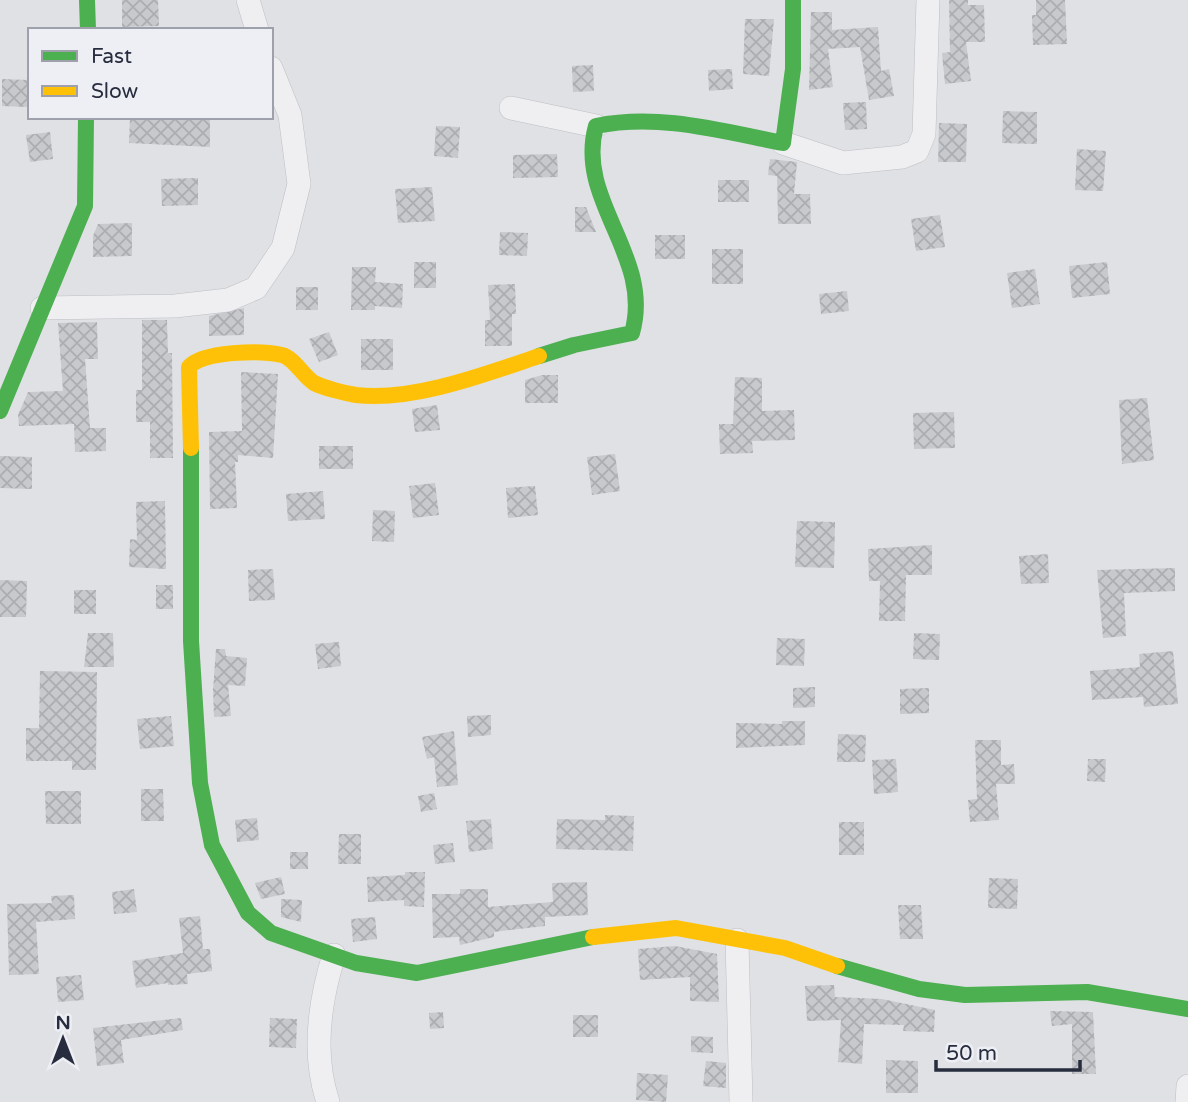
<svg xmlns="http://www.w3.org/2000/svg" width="1188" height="1102" font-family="'Varela Round',sans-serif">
<defs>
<pattern id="building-cross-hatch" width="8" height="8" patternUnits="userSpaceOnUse" patternTransform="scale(1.75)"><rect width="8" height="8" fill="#c8c9cd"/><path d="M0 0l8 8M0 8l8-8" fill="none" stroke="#acadb1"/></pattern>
</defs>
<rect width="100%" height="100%" fill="#dfe1e5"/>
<g fill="url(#building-cross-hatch)">
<path d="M122,0H158L159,26L122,27Z"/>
<path d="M949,0H968V5H984L985,42H966L971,81L945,84L942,53L950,52Z"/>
<path d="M1036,0H1065L1067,44L1033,45L1032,15H1036Z"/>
<path d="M811,12H832V30L878,27L881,71L889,69L894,96L869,100L860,47L828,49L833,87L809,90Z"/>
<path d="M745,19H774L769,76L743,74Z"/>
<path d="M593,65L594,91L573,92L572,66Z"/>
<path d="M732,69L733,89L709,91L708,70Z"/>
<path d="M2,79L28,80V107L2,106Z"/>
<path d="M866,102L867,129L845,130L843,103Z"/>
<path d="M1003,111L1037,112V144L1002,143Z"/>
<path d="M130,117H210V147L129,143Z"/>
<path d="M939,123L967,124L966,162H938Z"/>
<path d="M436,126L460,127L458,158L434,156Z"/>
<path d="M50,132L53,159L30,162L26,135Z"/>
<path d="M1077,149L1106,151L1103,191L1075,190Z"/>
<path d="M557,154L558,177L513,178V155Z"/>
<path d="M770,159L797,162L794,194H810L811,224H778L777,176L768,175Z"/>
<path d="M198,178V205L162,206L161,179Z"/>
<rect x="718" y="180" width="31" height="22"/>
<path d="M432,187L435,221L398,223L395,189Z"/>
<path d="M575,207H586L596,232H575Z"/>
<path d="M940,215L945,247L916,251L911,219Z"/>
<path d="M132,223V256L93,257V236L98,224Z"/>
<path d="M500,232L528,233L527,256L499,255Z"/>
<rect x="655" y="235" width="30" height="24"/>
<rect x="712" y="249" width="31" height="35"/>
<rect x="414" y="262" width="22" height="26"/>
<path d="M1107,262L1110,294L1072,298L1069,266Z"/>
<path d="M352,267H376L375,282L403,284L402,308L375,306V310H351Z"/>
<path d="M1035,269L1040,304L1012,308L1007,273Z"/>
<path d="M515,284L516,314H512V346H485V320H490L488,285Z"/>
<rect x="296" y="287" width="22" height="23"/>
<path d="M847,291L849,311L821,314L819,294Z"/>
<path d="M244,308V335L209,336V316Z"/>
<path d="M142,320H167L168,353H172L173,458H150V422H136V390H142Z"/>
<path d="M97,322L98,359H85L90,428H106V451L75,452L74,424L19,426L18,415L28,392L63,391L58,323Z"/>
<path d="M329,332L338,355L319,362L309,339Z"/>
<rect x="361" y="339" width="32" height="31"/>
<path d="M241,372L278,374L273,458L238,455V462H235L237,508L210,509L209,432L242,431Z"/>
<path d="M542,375H558V403H525V380Z"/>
<path d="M735,377L762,378V411L794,410L795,440L752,441L753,453L720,454L719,424H733Z"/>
<path d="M1147,398L1154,460L1122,464L1119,400Z"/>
<path d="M437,405L440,430L415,432L412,409Z"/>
<path d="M954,412L955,448L914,449L913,413Z"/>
<rect x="319" y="446" width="34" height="23"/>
<path d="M615,454L620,491L592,495L587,457Z"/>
<path d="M0,456L32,457V489L0,488Z"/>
<path d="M435,483L439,515L413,518L409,486Z"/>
<path d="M535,486L538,515L508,518L506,488Z"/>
<path d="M323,491L325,519L288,521L286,494Z"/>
<path d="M165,501L166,569L129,567L130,539L137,540L136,502Z"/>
<path d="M373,510L395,511L394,542L372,541Z"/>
<path d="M797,521L835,522L834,568L795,567Z"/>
<path d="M932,545V575H906L905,621H879L880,581H869L868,549Z"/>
<path d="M1048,554L1049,583L1021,584L1019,556Z"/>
<path d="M1175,568V591L1124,593L1126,636L1103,638L1097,570Z"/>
<path d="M273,569L275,600L249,601L248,570Z"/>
<path d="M0,580L27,581L26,617H0Z"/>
<rect x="156" y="585" width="17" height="24"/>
<rect x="74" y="590" width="22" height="24"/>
<path d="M88,633H113L114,667H84Z"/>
<path d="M914,633L940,634L939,660L913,659Z"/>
<path d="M777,638L805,639L804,666L776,665Z"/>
<path d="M339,642L341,666L318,669L315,644Z"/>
<path d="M216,649H225L226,656L247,658L245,686L228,685L231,716L214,717L213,690Z"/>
<path d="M1173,651L1178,704L1144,707L1143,697L1092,700L1090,671L1140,667L1139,654Z"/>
<path d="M40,671L97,672L96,770H72V761H26V728H39Z"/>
<path d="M815,687V707L793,708V688Z"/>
<path d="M929,688V713L900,714V689Z"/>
<path d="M491,715V735L468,737L467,716Z"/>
<path d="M171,716L174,746L140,749L137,719Z"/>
<path d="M782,721H805V745L736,748V723L782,724Z"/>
<path d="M454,731L458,785L437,787L434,757L427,759L422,737Z"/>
<path d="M838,734L866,735L865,762H837Z"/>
<path d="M975,740H1001V765L1014,764L1015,784H996L999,820L970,822L968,800L977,799Z"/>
<path d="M896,759L898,792L874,794L872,760Z"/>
<path d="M1088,759H1106L1105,782L1087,781Z"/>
<path d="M141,789H163L164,821H141Z"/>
<path d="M45,791H81V824H46Z"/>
<path d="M434,793L437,809L421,812L418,796Z"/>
<path d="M605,815L634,816L633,851L556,849L557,819L605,820Z"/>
<path d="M257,818L259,840L237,842L235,820Z"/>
<path d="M491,819L493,849L469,852L466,821Z"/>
<rect x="839" y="822" width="25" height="33"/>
<path d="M339,834H361V864H338Z"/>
<path d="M453,843L455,862L435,864L433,845Z"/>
<rect x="290" y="852" width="18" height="17"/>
<path d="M405,872H425L424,907L404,906V900L368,902L367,877L405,875Z"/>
<path d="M281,877L285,894L261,899L255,883Z"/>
<path d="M989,878L1018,879L1017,909L988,908Z"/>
<path d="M587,882L588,915L545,917V926L494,932V937L460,945L459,937L433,938L432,894H460V889H488V907L553,902L552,883Z"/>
<path d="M134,889L137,912L114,914L112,892Z"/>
<path d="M74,895L75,919L36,922L39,974L9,975L7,904L52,903L51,896Z"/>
<path d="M281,899L302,900L301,922L281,917Z"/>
<path d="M898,905H921L923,939H900Z"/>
<path d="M200,916L203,949H210L212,971L187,974L188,984L168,985V983L136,988L132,961L183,953L179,918Z"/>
<path d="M375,917L377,939L353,942L351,919Z"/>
<path d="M675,946L717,954L719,1002L690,1001V977L640,980L638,949Z"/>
<path d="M81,975L84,1000L58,1002L56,977Z"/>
<path d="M834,985L835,997L882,999L935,1010L934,1032L903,1031L904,1025L864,1024L862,1064L838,1062L841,1020L807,1021L805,986Z"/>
<path d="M1050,1011L1093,1012L1096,1074H1072V1024L1052,1026Z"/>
<path d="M443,1012L444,1028L430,1029L429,1013Z"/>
<rect x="573" y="1015" width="25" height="22"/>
<path d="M181,1018L183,1030L121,1040L124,1063L97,1066L93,1028Z"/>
<path d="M270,1018L297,1019L296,1048L269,1047Z"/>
<path d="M691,1036L713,1037V1053L691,1052Z"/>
<path d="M886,1060L918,1061V1093H886Z"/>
<path d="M706,1061L726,1063V1088L703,1086Z"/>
<path d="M637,1073L668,1075L666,1102L636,1100Z"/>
</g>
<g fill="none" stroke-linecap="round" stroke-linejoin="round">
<defs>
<g id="street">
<path d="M248,0L257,30"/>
<path d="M511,108L596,126"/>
<path d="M783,143L843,163L902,157L917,151L924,134L928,0"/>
<path d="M42,308L175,306L228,300L256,288L283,248L299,184L290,115L271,68"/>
<path d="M737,940L741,1102"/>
<path d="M328,1102C312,1054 319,1003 334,955"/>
<path d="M1187,1102L1188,1086"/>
</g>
</defs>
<use href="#street" stroke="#bebfc3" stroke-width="24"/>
<use href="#street" stroke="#efeff2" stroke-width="23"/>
<g stroke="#4caf50" stroke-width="16">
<path d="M87,0L88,30"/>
<path d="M539,356L574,345L632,333C654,256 575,201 596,126C659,113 721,131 783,143L793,69V0"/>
<path d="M0,411L85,206L86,117"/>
<path d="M191,448V641L200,783L212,845L248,913L271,933L356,963L417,973L593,937"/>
<path d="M837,966L919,989L965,995L1087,992L1188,1009"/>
</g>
<g stroke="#ffc107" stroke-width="16">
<path d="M191,448L189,367C202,351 262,350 282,355C294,358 303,376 314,383C324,388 344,393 356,395C412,402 486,374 539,356"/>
<path d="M593,937L676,928L785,948L837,966"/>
</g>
</g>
<rect x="28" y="28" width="245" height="91" fill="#edeff5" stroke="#9ea1ac" stroke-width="2"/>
<rect x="42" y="51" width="35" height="10" fill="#4caf50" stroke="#9ea1ac" stroke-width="2"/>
<text x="91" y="63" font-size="21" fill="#272d3e">Fast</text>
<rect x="42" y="86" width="35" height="10" fill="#ffc107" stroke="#9ea1ac" stroke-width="2"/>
<text x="91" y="98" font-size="21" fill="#272d3e">Slow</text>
<g transform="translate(63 1039)" stroke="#edeff5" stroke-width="5" paint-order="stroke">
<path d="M0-5L12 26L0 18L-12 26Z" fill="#272d3e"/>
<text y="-10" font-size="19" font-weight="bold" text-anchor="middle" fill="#272d3e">N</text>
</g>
<path d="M936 1060v10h144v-10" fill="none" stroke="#272d3e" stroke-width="3.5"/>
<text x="946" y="1060" font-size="21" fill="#272d3e" stroke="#edeff5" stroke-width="5" paint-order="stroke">50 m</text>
</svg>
